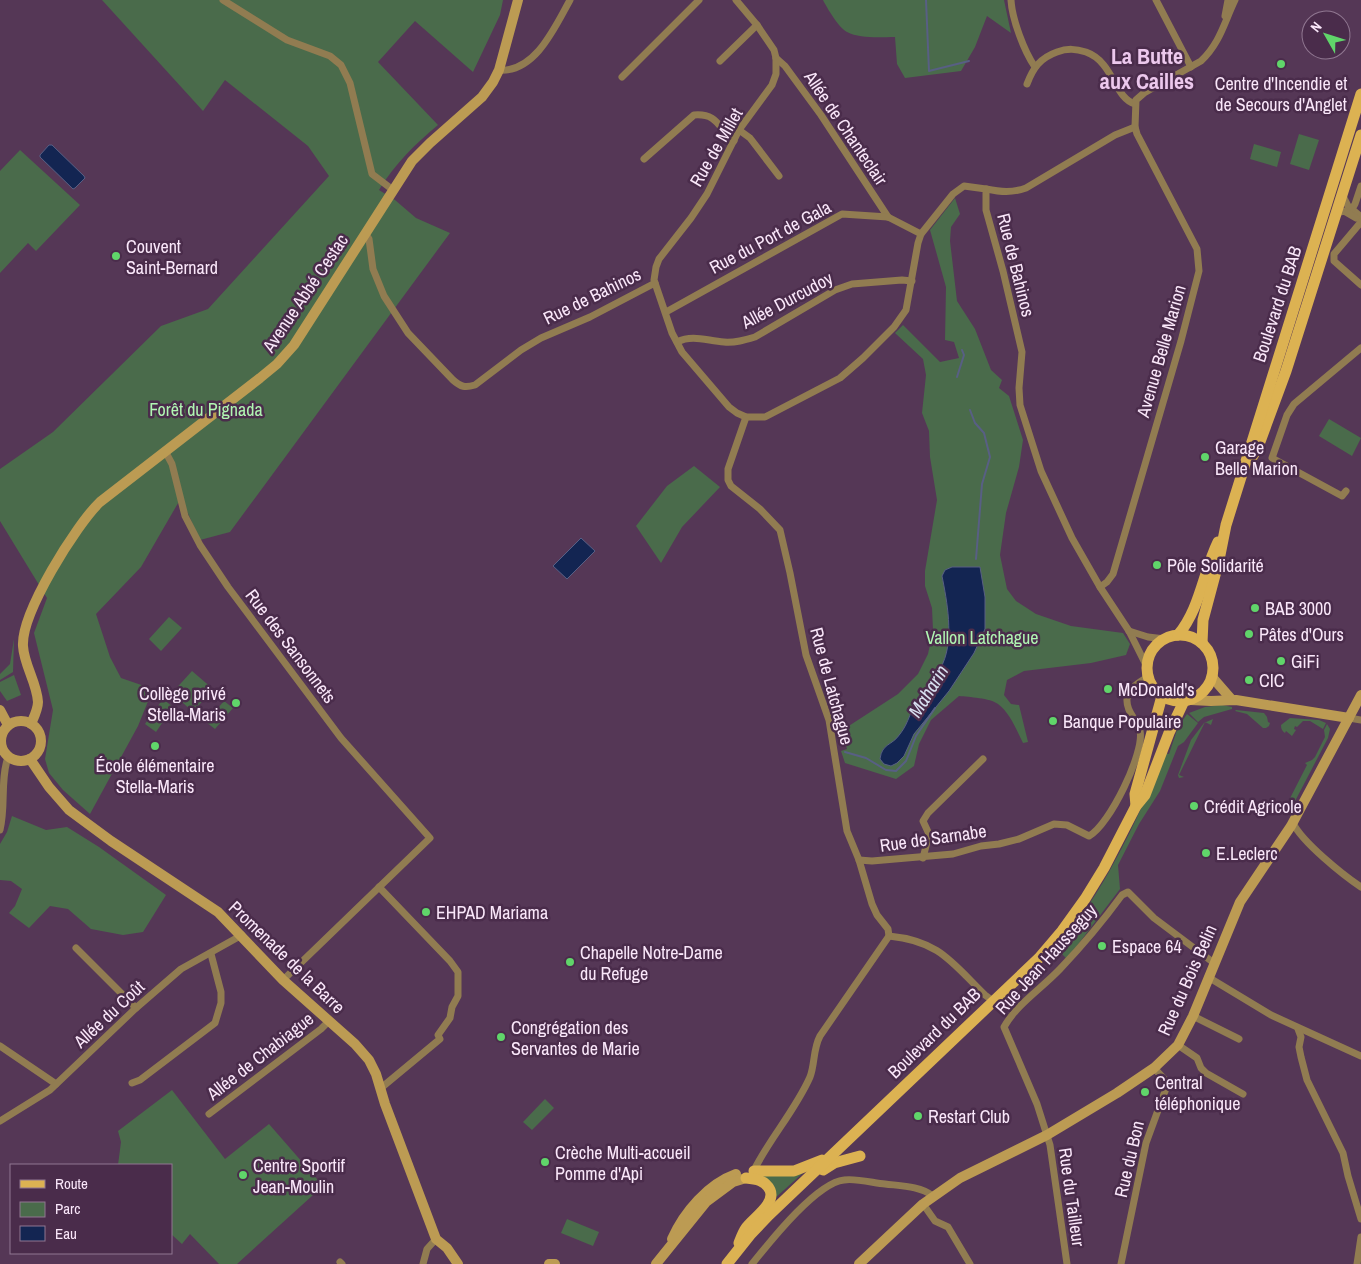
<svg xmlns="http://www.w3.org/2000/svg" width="1361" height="1264" font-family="'Archivo Narrow',sans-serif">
<rect width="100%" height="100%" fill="#553756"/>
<g fill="#4a6b4b">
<path d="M102,0H503L500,15L473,72L415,21L378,62L438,125C415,144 394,165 379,190L395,200L416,218L450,233L230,532L200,540L181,498L141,567L96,614L110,657L121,678L153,689L138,726L90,814L63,790L49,773L45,759L53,710L34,633L47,598L0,521V469L53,432L161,326L208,309L329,176L308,146L225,80L203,111Z"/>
<path d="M823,0H1004L1011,33L987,16L975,47L961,71L905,78L897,64L895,37C881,37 860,39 847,32C839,28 827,8 823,0Z"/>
<path d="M1299,134L1319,140L1309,170L1290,164Z"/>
<path d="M1254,144L1281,152L1277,167L1250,159Z"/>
<path d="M20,150L80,205L36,251L28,243L0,273V171Z"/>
<path d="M955,198L960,214L951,227L950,241L957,301L975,329L991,370L1002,380L999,388L1009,396L1023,440L1019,467L1006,513L1000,555L1007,589L1016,601L1036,614L1071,626L1123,633L1130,644L1126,655L1091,663L1024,671L1007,680L1004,695L1011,704L1019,705L1028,742L1023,743C1016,729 1010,713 998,704C990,698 969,697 959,696L931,720L919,744L914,766L896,779L845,763L841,751L847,749L841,731L898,694L918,674L928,654L933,630L932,608L925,586V571L937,500L930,457L929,431L922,413L926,375L923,359L895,333L903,325L940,362L959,358L954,342L945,340L946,287L930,230Z"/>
<path d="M1329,419L1361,438L1352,456L1319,436Z"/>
<path d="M694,466L720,487L682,527L661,563L636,526L667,486Z"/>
<path d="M169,617L182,628L161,651L149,639Z"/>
<path d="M14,639L13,672L0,680V674L10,664Z"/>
<path d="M192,671L213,689L193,712L172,693Z"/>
<path d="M14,675L21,695L7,701L0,691V682Z"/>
<path d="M163,699L173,707L156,732L145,724Z"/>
<path d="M224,701L233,708L215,729L206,722Z"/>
<path d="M1222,705L1232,707V709L1204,717L1198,722L1189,713L1205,707Z"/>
<path d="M1236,710L1264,713L1267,717L1268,722L1270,723L1269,726L1266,728H1263L1247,714L1235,711Z"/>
<path d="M1187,714L1198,723L1184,742L1178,746L1160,791L1139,824L1118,865L1120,889L1067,959L1057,949C1105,889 1136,824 1165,753L1169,754L1178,727Z"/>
<path d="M1290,718L1319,720L1326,723L1323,729L1310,721H1303L1297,727L1295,726L1294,729L1296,730L1292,736L1286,731L1285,733C1282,731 1281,729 1281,725Z"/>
<path d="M1213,719L1211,725L1205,722L1179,775L1184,777L1179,778L1178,775L1191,740L1204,723Z"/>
<path d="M1327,724L1330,729L1328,738L1293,805L1286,812H1282V807L1285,808L1307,765L1305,763L1312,760L1315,757L1325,737L1324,730Z"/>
<path d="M12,816L46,830L67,827L99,847L166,895L143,932L123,935L91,929L68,909L50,906L29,928L9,913L15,906L22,889L11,881L0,880V844L7,832Z"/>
<path d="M172,1090L225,1159L269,1124L323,1186L237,1264H219L190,1234L182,1244L171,1234V1165H118L121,1142L118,1131Z"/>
<path d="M545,1099L554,1108L532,1130L523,1122Z"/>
<path d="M804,1172L774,1199L758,1174Z"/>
<path d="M567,1219L599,1232L593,1246L561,1233Z"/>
</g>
<g fill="#132552" stroke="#585f84">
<path d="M49,145H52L84,176L85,178L75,188L73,189L40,157V155Z"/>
<path d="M581,538L595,551L567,579L553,566Z"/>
<path d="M952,567H980L985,597V629L974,653L949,691L914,734L904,756L897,763L891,766L884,764L880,759C882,743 892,746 900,734C909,723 911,708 919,696C927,685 937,677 943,663C954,638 947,601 942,576L945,570Z"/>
</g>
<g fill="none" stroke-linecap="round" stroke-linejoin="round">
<g stroke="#585f84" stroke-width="2">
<path d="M926,0L929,71L969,61"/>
<path d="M957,377L964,355L962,350"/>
<path d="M970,410L975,423L984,433L990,457L982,484L976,559"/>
<path d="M845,752L866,758L886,770L896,771L906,761L916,736L935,708"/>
</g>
<g stroke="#917c51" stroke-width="7">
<path d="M223,0L287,40L330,56L341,65L350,83L372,174L393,190"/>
<path d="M736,0L757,25L774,50L776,58V74L772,85L739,130L707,194L691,218L659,259L656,267L654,280L672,333L682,352L729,407L737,413L746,417H765L840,378L863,358L894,327L906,310L918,243L921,234L953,194L964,186L986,189V210L1003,271L1022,352L1019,388L1020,405L1041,471L1072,538L1100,587L1129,631L1147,667"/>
<path d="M1011,0C1012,19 1024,51 1035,67"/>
<path d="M1156,0L1191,67"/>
<path d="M1225,16L1228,0"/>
<path d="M776,58L785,66L821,115L888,217"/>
<path d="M720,61L757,25"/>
<path d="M499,70C535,73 555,27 570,0"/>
<path d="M622,77L699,0"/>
<path d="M1027,84C1033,68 1040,58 1057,52C1068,48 1076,49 1086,52C1114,62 1114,98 1135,104"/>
<path d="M739,130L750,138L779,176"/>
<path d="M644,159L694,115C719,113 718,129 734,141"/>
<path d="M986,189C1001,192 1012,193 1026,188L1115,135L1135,127"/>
<path d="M1342,194L1348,206L1360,216L1361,219"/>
<path d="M1352,209L1355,204L1361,186"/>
<path d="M1336,213L1344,211L1356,218"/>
<path d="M1361,222L1334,254V261L1361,285"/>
<path d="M365,233L369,239L373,269L384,296L408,333L453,380C461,387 465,388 475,385L521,350L541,338L590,317L655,283"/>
<path d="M666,312L842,214L888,217L921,234"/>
<path d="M677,342C693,334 707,341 724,342C735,343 745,340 755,337L835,290L852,284L902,280L912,281"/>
<path d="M746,417L728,469V480L731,486L760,509L780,530L790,573L806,655L829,720L847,831L859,860L872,904L877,915L888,929L889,936C940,941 952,963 985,995L993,1001"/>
<path d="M165,451L172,464L185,516L200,545L228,587L341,738L430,838L283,980"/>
<path d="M1346,491L1342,496L1272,458L1287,415L1294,404L1361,348"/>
<path d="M1100,587L1107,582L1113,574L1181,341L1199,271L1197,249L1137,134L1135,127L1136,100L1144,93L1201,61C1220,43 1224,23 1235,0"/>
<path d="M1129,631L1148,637L1165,639"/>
<path d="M1349,718L1361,720"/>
<path d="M1293,823C1302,842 1343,875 1361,887"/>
<path d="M0,830C6,805 0,781 8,757"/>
<path d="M923,858L929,834L923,821L928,813L983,759"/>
<path d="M859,860L872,861L953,854L981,846L999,844L1019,839L1054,824L1067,825L1089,836C1109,826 1145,752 1140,731C1137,719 1126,712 1127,699C1129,688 1139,682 1148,677"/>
<path d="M379,887L450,961L458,972V996L452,1007L450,1018L438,1035L440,1039L381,1088"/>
<path d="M76,948L136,1008"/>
<path d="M1208,977L1271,1015L1361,1056"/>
<path d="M1193,1016L1239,1039"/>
<path d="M1298,1029L1301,1037L1299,1047L1301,1057L1307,1080L1343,1153L1348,1176L1361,1219"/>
<path d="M1178,1045L1197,1058L1201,1068L1206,1073L1243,1094"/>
<path d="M0,1046L56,1084"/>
<path d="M132,1083L140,1080L215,1023L221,1003V992L211,954"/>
<path d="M209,1114L321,1029L329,1021"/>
<path d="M0,1121L50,1090L136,1008L181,969L242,935"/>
<path d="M753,1172C769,1139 795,1111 810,1077C815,1064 813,1049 820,1036L889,936"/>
<path d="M923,1204L935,1221L948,1227L970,1264"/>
<path d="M340,1262L342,1264"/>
<path d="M423,1264L427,1249L436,1239"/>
<path d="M752,1264C769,1243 816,1183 844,1180C855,1178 874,1183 885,1184C902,1186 920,1186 933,1196"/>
<path d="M1067,1264L1050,1145L1037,1104L1004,1027C1017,1004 1041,989 1060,969C1082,946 1103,921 1122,895L1128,892L1154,918L1214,963"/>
<path d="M1121,1264L1146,1143L1168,1083L1154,1068"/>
<path d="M1357,1264L1361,1237"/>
</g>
<g stroke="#bc9b53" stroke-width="10">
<path d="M1212,677L1232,700"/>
<path d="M1191,700L1211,701L1236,700L1349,718"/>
<path d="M0,710L8,725"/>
<circle cx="21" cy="741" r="20"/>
<path d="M31,724C34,717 38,709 38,702C37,683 24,665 23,646C21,613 76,525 100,502L260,378L277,364L294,345L412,161L430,143L482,97L493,82L499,70L518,0"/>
<path d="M30,759L49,787L69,810L111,841L218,912L283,980L355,1044L369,1060L376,1074L385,1104L436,1239L447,1248L458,1264"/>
<path d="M672,1239C684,1212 708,1184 736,1174"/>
<path d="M549,1264H555"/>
<path d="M656,1264L706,1202L733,1182L746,1178"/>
<path d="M859,1264L923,1204L960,1178L1047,1135L1117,1093L1154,1068L1178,1045L1193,1016L1240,902L1291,826L1361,695"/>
</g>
<g stroke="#dcb252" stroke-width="11">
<path d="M1251,459L1258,447L1286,371L1361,135"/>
<circle cx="1180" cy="668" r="33"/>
<path d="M1178,635C1200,609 1203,573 1218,542"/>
<path d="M1202,643L1203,620L1219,560L1226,525L1361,94"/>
<path d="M1136,806L1135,794L1162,696"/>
<path d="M823,1170L834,1163L860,1156"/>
<path d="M754,1171H794L822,1160"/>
<path d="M739,1243C741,1238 743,1232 746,1228C753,1218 776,1204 770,1190C765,1180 756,1179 746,1178"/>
<path d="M727,1264L750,1235L769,1215L1039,958L1062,931L1085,899L1104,868L1136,806L1145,795L1169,733L1184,701"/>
</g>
</g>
<g fill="#60d56a" stroke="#4a2c4b" stroke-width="2">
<circle cx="1281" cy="64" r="5"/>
<circle cx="116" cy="256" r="5"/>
<circle cx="1205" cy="457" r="5"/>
<circle cx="1157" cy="565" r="5"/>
<circle cx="1255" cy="608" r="5"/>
<circle cx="1249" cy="634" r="5"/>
<circle cx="1281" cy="661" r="5"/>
<circle cx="1249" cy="680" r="5"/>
<circle cx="1108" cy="689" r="5"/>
<circle cx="236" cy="703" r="5"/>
<circle cx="1053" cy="721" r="5"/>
<circle cx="155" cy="746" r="5"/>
<circle cx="1194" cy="806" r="5"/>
<circle cx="1206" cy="853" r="5"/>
<circle cx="426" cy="912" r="5"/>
<circle cx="1102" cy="946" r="5"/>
<circle cx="570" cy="962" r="5"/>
<circle cx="501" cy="1037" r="5"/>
<circle cx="1145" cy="1092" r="5"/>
<circle cx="918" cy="1116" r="5"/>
<circle cx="545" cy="1162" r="5"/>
<circle cx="243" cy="1175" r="5"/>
</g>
<g text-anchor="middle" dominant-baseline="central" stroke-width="5" stroke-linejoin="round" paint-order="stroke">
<g font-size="18" fill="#fae7fa" stroke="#4a2c4b" text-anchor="start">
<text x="1281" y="83" text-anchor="middle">Centre d'Incendie et<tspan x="1281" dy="21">de Secours d'Anglet</tspan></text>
<text x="126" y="246">Couvent<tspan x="126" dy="21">Saint-Bernard</tspan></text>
<text x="1215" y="447">Garage<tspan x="1215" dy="21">Belle Marion</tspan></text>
<text x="1167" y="565">Pôle Solidarité</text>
<text x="1265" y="608">BAB 3000</text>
<text x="1259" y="634">Pâtes d'Ours</text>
<text x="1291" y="661">GiFi</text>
<text x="1259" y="680">CIC</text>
<text x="1118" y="689">McDonald's</text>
<text x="226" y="693" text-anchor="end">Collège privé<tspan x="226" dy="21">Stella-Maris</tspan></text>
<text x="1063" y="721">Banque Populaire</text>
<text x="155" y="765" text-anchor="middle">École élémentaire<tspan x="155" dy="21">Stella-Maris</tspan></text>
<text x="1204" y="806">Crédit Agricole</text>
<text x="1216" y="853">E.Leclerc</text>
<text x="436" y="912">EHPAD Mariama</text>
<text x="1112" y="946">Espace 64</text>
<text x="580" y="952">Chapelle Notre-Dame<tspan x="580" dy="21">du Refuge</tspan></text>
<text x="511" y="1027">Congrégation des<tspan x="511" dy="21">Servantes de Marie</tspan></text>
<text x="1155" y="1082">Central<tspan x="1155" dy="21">téléphonique</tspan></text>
<text x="928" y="1116">Restart Club</text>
<text x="555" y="1152">Crèche Multi-accueil<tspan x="555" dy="21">Pomme d'Api</tspan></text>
<text x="253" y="1165">Centre Sportif<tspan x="253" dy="21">Jean-Moulin</tspan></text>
</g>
<g font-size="18" fill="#fae7fa" stroke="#4a2c4b">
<text transform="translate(846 128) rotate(56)">Allée de Chanteclair</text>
<text transform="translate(716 147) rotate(-60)">Rue de Millet</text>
<text transform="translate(770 237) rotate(-28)">Rue du Port de Gala</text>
<text transform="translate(1016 265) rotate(76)">Rue de Bahinos</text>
<text transform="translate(305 293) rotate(-56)">Avenue Abbé Cestac</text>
<text transform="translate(592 296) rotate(-26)">Rue de Bahinos</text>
<text transform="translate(787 300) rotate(-28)">Allée Durcudoy</text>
<text transform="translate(1277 304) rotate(-72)">Boulevard du BAB</text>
<text transform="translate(1161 351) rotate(-74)">Avenue Belle Marion</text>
<text transform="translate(291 646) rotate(53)">Rue des Sansonnets</text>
<text transform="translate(832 686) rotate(75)">Rue de Latchague</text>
<text transform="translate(933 838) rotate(-8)">Rue de Sarnabe</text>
<text transform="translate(287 957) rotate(44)">Promenade de la Barre</text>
<text transform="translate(1046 959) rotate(-48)">Rue Jean Hausseguy</text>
<text transform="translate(1187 980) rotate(-66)">Rue du Bois Belin</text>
<text transform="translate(109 1014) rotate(-43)">Allée du Coût</text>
<text transform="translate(934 1033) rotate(-44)">Boulevard du BAB</text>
<text transform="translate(260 1056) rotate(-38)">Allée de Chabiague</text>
<text transform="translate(1129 1159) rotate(-77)">Rue du Bon</text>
<text transform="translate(1072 1197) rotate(82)">Rue du Tailleur</text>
</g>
<g font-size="18" fill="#b0f6b2" stroke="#4a2c4b">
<text x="206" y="409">Forêt du Pignada</text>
<text x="982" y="637">Vallon Latchague</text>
</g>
<g font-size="19" font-style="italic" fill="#d9e1f1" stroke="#4a2c4b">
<text transform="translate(928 691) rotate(-58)">Maharin</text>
</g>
<g font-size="22" font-weight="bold" fill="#ecc8ed" stroke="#4a2c4b">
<text x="1147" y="56">La Butte<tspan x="1147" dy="25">aux Cailles</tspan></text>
</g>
</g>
<rect x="10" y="1164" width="162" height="90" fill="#4a2c4b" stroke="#907791"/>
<rect x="20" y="1180" width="25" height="8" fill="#dcb252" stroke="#907791"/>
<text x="55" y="1189" font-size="15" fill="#fae7fa">Route</text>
<rect x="20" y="1202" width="25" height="15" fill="#4a6b4b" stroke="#907791"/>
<text x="55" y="1214" font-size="15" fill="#fae7fa">Parc</text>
<rect x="20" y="1226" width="25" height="15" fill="#132552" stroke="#907791"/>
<text x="55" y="1239" font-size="15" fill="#fae7fa">Eau</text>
<g transform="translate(1326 35) rotate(309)"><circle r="24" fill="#4a2c4b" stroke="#907791"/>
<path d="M0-4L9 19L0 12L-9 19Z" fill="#60d56a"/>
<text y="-8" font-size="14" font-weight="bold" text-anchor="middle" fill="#fae7fa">N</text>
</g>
</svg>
